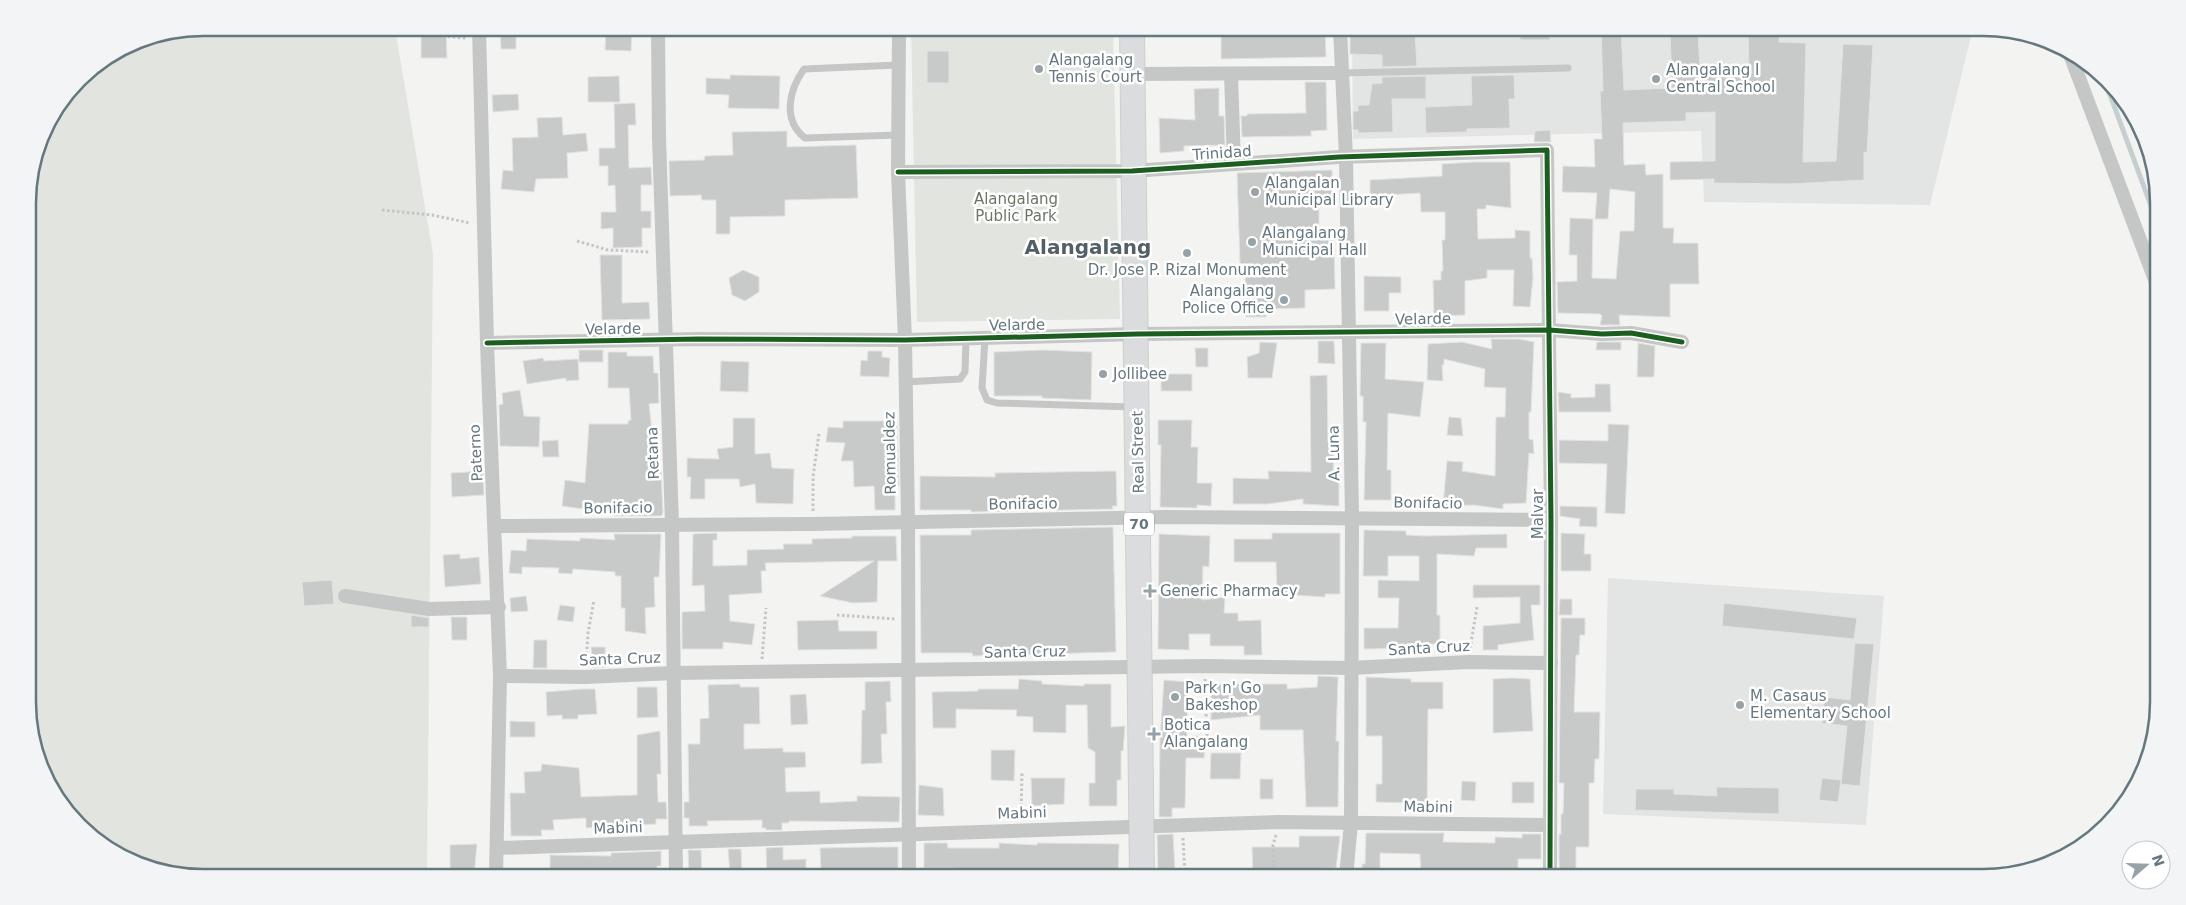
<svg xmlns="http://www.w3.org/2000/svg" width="2186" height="905" font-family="'DejaVu Sans',sans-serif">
<rect width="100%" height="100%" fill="#f3f3f1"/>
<g fill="#e3e4e4">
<path d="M1352,28H1973L1930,205L1704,202L1701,131L1353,139Z"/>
<path d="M1608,578L1884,596L1866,825L1603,814Z"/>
</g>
<g fill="#e2e5df">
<path d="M203,28H395L433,254L427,877H203L136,864L64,809L29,725L28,191L46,125L87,71L136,41Z"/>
<path d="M911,28H1113L1120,319L917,322Z"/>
</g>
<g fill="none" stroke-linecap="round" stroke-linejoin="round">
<path stroke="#c5cfcf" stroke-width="5" d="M2106,84L2157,222"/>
</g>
<g fill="#c8caca" stroke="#e2e2e1">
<path d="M421,28H446L447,58H421Z"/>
<path d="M500,28H516V49H501Z"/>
<path d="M606,28H632L631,51L605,50Z"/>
<path d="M1221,28H1325L1326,57L1221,59Z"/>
<path d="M1519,28H1550V40H1520Z"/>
<path d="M1601,28H1621L1624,90L1672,88L1670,28H1698L1700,73H1749L1748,28H1780L1779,42L1806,43L1803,162L1836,161L1843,44L1873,45L1867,153L1864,152V180L1788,184L1714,183V179L1670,180V162L1715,161V112L1686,113V121L1623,123L1624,165L1645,164L1646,175L1663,174V228H1674L1673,243H1698L1699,284H1670V317L1619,315L1620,325H1600L1602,316L1600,314L1558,313L1557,282L1577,281V255H1569L1570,218L1593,219L1592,278L1616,279L1620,231H1634L1635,192L1610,189L1608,219H1595L1597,193L1562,192L1563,166L1595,167L1594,139H1602L1600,91H1603Z"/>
<path d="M1350,31L1415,32L1417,66L1382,67V55L1350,54Z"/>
<rect x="927" y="51" width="22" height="32"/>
<path d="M730,75L780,76L779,109L728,108L729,95L706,94V78L730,79Z"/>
<path d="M1514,75L1515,99H1509L1510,128L1467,129V132L1426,133L1425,107L1472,105L1471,76Z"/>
<path d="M619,76L620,102H588V77Z"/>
<path d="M1426,76V99H1392L1393,132L1358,133V130H1353V111H1358V105H1369L1372,84L1382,83V77Z"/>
<path d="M1305,82H1326L1327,130L1311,131V136L1242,137L1241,116H1247V114L1306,113Z"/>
<path d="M1219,88V116H1224L1225,145L1184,146V151L1160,153L1159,118L1195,120L1194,89Z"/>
<path d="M518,94L519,110L493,112L492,95Z"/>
<path d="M635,103L636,125H628L629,168L651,167L652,185H641V211H651V228H642V247L613,248V228L601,229V212H616L615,185L608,186V166H599V148H615L614,104Z"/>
<path d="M562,117L563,135L586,133L588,151L567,153L568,178L536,179L534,192L501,189L503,170L513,171L512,138L538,137L537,118Z"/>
<path d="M1550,130L1551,142H1534L1535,131Z"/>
<path d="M787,131V147L856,145L858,198L785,200V216L730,217V234H716V200H702L701,195L670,196L669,161L704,160L705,156L733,155L732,132Z"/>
<path d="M1475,162H1510L1511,208L1486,205V209H1477L1478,239L1515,238V230L1530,231V258H1532L1533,278L1530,307L1513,306L1514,270H1487V278L1465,281V315L1434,316L1433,280H1441V271H1443L1442,240H1445V212H1421L1420,193L1370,196V180L1442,176V164Z"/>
<path d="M1332,170L1333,205H1319V237H1334L1335,289L1305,290V308L1266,309V317H1246L1245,264H1240L1237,173Z"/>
<path d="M600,255H622V303L649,302L650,319L602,320Z"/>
<path d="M743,270L759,277V292L745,301L732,295L729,278Z"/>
<path d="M1364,276L1401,277V293H1389V311H1364Z"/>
<path d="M1491,339H1519L1534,342L1531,412H1529V439L1533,440L1534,454L1529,453L1526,503L1503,504V509L1474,505L1443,506L1447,461L1463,462L1462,471L1495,476L1496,417H1505L1506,388L1484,387L1485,369L1444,359V365H1442L1443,381L1427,380L1428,344L1462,342L1492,349Z"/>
<path d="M1318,341H1334L1335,364L1318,363Z"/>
<path d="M1260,342L1277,343L1272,378H1248L1247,357L1259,353Z"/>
<path d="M1597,342H1621V350H1596Z"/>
<path d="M1361,343H1386L1385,379L1424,382L1420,417L1388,413L1387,470H1391V500H1364L1366,422H1363V396H1360Z"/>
<path d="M1638,343L1655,346L1654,377H1637Z"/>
<path d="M1195,348H1208V367H1196Z"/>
<rect x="579" y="350" width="24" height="12"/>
<path d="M1043,350L1092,352L1091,400L1042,398V396H994V352Z"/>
<path d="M868,351H882V357L890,358L889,377L860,376L861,360L867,361Z"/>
<path d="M608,352H627V356H653L654,373H658L659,403L649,404L656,470H661L663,513L661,516H614V514L583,512V509L562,506L565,480L585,483L589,424H628V421L631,420L629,388H608Z"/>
<path d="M543,358L544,361L578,359L579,380L566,381V378L527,384L523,361Z"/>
<path d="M721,361L749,362L748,392L720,391Z"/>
<rect x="1161" y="374" width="31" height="17"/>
<path d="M1327,375L1328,442H1334L1333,478H1339V506L1303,504V499L1268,504H1233V478L1269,479L1268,471L1311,472L1310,376Z"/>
<path d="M1595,384H1610L1611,412H1559L1558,392L1571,394V398L1595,397Z"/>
<path d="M520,390L524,416L540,417L539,447L500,446L499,405L503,404L502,393Z"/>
<path d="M1449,417L1461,418L1463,436L1447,435Z"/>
<path d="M733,418H755V454L770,453L772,468L794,469L793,504L756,503L755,484L740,487L739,479H705V499H690L691,477H687V458L719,459L717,449L733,447Z"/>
<path d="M1158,420H1192L1191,447H1198L1197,483H1212L1211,506L1197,505V508L1160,507L1161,445H1158Z"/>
<path d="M843,421H897L899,486H895V510H875L874,486L854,487L853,461H841L845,443L826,442L828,427L843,428Z"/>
<path d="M1608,424L1629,425L1625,514L1605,513L1607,464L1559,463V440L1608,441Z"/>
<path d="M558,440L559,457H543L542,441Z"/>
<path d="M483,471L484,495L452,497L451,473Z"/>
<path d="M1116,471L1117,506H1112L1113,509L971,512V510H920V476L995,477V473Z"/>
<path d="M1560,506L1597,507V527L1579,526L1580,519L1560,516Z"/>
<path d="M1113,527L1116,652L973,656L972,653H921L920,535H971V530Z"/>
<path d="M1364,530L1406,531V535L1425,536L1507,534V548H1476L1474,556L1437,554V615H1440V644H1416V648L1364,649V628H1398L1399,598H1378V580L1419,581V556H1388V576H1363Z"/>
<path d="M717,533V540H713V566L747,565V550L784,549L783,544H812V539L852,538V536H896L897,561H878L877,602L853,603L820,596L874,561L765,563L766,571H761L762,593L729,595L730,621L755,624L752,645L723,642V649H682V612L705,611L704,585L692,586L693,534Z"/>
<path d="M1272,533H1340V594H1325V597L1277,594L1276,562H1234V539H1272Z"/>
<path d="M1561,533L1585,534L1584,554H1591V571H1561Z"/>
<path d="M614,534H661L659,577H654L655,607L645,608L646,634L625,631V608H621V576H615V572L573,569L572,574L558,573L559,568L522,567V574L509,573L511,550L526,551L527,539L580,541V538L615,540Z"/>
<path d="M1159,534L1210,536L1209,567L1203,566L1202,600L1225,597L1224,613H1238V621L1261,620L1262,655H1244V646H1210V634H1189V650L1158,649Z"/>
<path d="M460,554V559L479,557L481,584L445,587L443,555Z"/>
<path d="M332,580L334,604L304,606L302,582Z"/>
<path d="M1473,585H1540V605H1531L1534,640L1498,645V650H1483V626L1520,623V597L1473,598Z"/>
<path d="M526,596L528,611L511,612L510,598Z"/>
<path d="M1560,599H1572V615H1559Z"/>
<path d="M1724,603L1857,618L1854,639L1722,626Z"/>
<path d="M560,605L575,607L573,622L557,620Z"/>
<path d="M411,615L429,618V627H411Z"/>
<path d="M451,617H467V640H452Z"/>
<path d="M1561,618H1585V635H1580L1579,655H1576L1574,712H1600L1599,759H1595L1594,783H1589V847H1576V877H1560L1559,860V834H1561V814H1563L1564,783H1559Z"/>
<path d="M838,620L839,631H877V649L798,650L797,621Z"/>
<path d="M534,640H547V668H533Z"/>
<path d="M1855,643L1874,644L1860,786L1841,784L1847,726L1822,723L1824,697L1850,700Z"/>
<path d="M591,647H605L606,667L593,668Z"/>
<path d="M1318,676L1338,677L1336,741H1339L1338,807H1306L1303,730H1260V715L1211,720V684H1287V689L1317,687Z"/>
<path d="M1366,677L1411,679V682H1443V709H1428L1427,806L1410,805V803L1376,802V784H1382V736H1366Z"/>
<path d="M1512,678L1530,679L1533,731L1493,733V679Z"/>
<path d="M1019,679L1042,681V684L1084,686V684H1111V727L1125,726L1123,751H1121V780H1117V806H1089V783H1095V752L1088,748L1087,705H1066V733L1033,732V717L1016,716L1017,710L956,709V728H933L932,692L978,691V689H1018Z"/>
<path d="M1164,680L1188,682L1187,736H1205L1204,758H1186L1185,808H1172V817H1159L1160,740Z"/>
<path d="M890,681L891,702H886L887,734H881L882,763L861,764L862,710H865V682Z"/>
<path d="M740,684V687H759L760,724H744V749L783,748V752H805L806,767L785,768L786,792L820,791V803L857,801V796L900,797L899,822L789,821V823H782V830H766V828H762V820L707,821L708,826H689V818H684V802H689L688,744H700V719L709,718L708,685Z"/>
<path d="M637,687H657L658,717L637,718Z"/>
<path d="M582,689H595L597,714L578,715V719H562V715L547,716L546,692Z"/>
<path d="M806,694L808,724L791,725L790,695Z"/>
<path d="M510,721L535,722V737H510Z"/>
<path d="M660,731L661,774H657L658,802H666L667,819H656V824L586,828V818L553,820L554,830H541L542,836H511L510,793H525L524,772L541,771L542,764L579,768L581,797L637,795V735Z"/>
<path d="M991,750H1015L1014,781L991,780Z"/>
<path d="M1211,753H1241L1240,779H1210Z"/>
<path d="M1031,778H1065L1064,804L1032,806Z"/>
<path d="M1822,778L1841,780L1838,802L1819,800Z"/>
<rect x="1260" y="779" width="13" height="20"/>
<path d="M1462,781L1476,782L1475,801L1461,800Z"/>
<rect x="1512" y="782" width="22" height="21"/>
<path d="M919,785L943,788L944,816L918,815Z"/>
<path d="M1716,787L1779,788V814L1635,810L1636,789H1674V794L1717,796Z"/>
<path d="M1366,833H1444L1443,842L1495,843V837L1522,838V834H1541V859H1518V869H1470V877H1421L1420,854L1380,853V877H1362V864H1365Z"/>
<path d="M1173,834L1175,871H1158L1157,835Z"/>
<path d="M1299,836H1340L1336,868L1299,869V877H1253L1252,847H1299Z"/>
<path d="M924,843H947L948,848H999V843L1037,845V843L1119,844L1118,877H1070V872L988,869V877H954V868H924Z"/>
<path d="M477,844L474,877H450V845Z"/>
<path d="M783,847V860L806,859V877H767L766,848Z"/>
<path d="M869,847H898V873L871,874V877H840L839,871H821L820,848Z"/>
<path d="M728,849H741L742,874H730Z"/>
<path d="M688,850H701L702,877H689Z"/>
<path d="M661,851V866H657V877H636V872H610V877H592V870H566V877H550V855L611,856V853Z"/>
</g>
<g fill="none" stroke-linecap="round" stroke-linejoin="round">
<defs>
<path id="trunk" d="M1132,28L1142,877"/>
</defs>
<use href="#trunk" stroke="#cecfcf" stroke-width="26"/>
<g stroke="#c3c5c6" stroke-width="3" stroke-dasharray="2.5 2.5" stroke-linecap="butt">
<path d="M403,33C424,32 445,37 466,38"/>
<path d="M382,210L432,215L470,223"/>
<path d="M577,241L608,250L650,252"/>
<path d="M813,511V477L819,433"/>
<path d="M837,615L895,619"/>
<path d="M1470,649L1477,607"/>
<path d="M762,659L766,608"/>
<path d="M586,664L588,633L594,600"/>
<path d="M1205,679L1207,741"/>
<path d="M1021,816L1022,772"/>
<path d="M1183,838L1185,875"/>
<path d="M1274,872L1273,845L1276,835"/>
</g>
<g stroke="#c5c7c7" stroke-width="7">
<path d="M1341,73L1568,68"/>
<path d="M898,135L805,138C782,120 789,90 804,69L898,65"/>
<path d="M985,338L982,388L987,400L997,403L1132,407"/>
<path d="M905,382L960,379L965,372L966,339"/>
</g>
<g stroke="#c5c7c7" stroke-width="14">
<path d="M479,28L487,343L500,676L496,877"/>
<path d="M658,28L659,138L672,524L676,877"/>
<path d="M899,28L898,172L905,340L908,522L909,877"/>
<path d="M1340,28L1346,157L1352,518L1351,823L1346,877"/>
<path d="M2071,57L2157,285"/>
<path d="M1132,74L1341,73"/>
<path d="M1231,74L1234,164"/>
<path d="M898,172L1132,171L1339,157L1547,150L1551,520L1550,877"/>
<path d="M487,343L699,339L905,340L1137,334L1549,330L1602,334L1631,333L1682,342"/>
<path d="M496,526L813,524L1165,517L1551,520"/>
<path d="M345,596L429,609L499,607"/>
<path d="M500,676L585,677L675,673L1205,666L1350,668L1469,662L1551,663"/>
<path d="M497,848L1279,822L1549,825"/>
</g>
<use href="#trunk" stroke="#dbdcdd" stroke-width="24"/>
<defs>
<g id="cycleway">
<path d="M898,172L1132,171L1339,157L1547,150L1551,520L1550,877"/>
<path d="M487,343L699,339L905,340L1137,334L1549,330L1602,334L1631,333L1682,342"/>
</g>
</defs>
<use href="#cycleway" stroke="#fff" stroke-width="8"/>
<use href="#cycleway" stroke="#1b5e20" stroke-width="5"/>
</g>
<g fill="#97a2a7" stroke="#fff" stroke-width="2">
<circle cx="1039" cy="69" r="5"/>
<circle cx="1656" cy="79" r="5"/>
<circle cx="1255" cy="192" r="5"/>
<circle cx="1252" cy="242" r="5"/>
<circle cx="1187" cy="253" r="5"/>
<circle cx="1284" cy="300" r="5"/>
<circle cx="1103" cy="374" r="5"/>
<path d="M1147.5 583.5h5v5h5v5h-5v5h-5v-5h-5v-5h5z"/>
<circle cx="1175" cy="697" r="5"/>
<circle cx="1740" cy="705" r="5"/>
<path d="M1151.5 726.5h5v5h5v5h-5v5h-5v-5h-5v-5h5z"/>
</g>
<g text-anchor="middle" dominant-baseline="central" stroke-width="5" stroke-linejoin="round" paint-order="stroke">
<rect fill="#fff" stroke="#93a0a5" stroke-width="1" x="1124" y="512.5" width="30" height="23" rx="4"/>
<g font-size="14" font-weight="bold" fill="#65777f">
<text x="1139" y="524">70</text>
</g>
<g font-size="15" fill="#65777f" stroke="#fff" text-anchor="start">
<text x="1049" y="60">Alangalang<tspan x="1049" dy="17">Tennis Court</tspan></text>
<text x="1666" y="70">Alangalang I<tspan x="1666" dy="17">Central School</tspan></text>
<text x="1265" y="183">Alangalan<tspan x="1265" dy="17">Municipal Library</tspan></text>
<text x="1262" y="233">Alangalang<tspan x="1262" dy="17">Municipal Hall</tspan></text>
<text x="1187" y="270" text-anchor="middle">Dr. Jose P. Rizal Monument</text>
<text x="1274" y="291" text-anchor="end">Alangalang<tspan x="1274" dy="17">Police Office</tspan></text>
<text x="1113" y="374">Jollibee</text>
<text x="1160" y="591">Generic Pharmacy</text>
<text x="1185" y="688">Park n' Go<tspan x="1185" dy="17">Bakeshop</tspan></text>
<text x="1750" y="696">M. Casaus<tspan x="1750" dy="17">Elementary School</tspan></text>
<text x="1164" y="725">Botica<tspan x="1164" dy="17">Alangalang</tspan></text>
</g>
<g font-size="15" fill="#65777f" stroke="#fff">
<text transform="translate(1222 153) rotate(-4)">Trinidad</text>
<text transform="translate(1423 319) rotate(-1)">Velarde</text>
<text transform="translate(1017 325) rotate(-1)">Velarde</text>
<text transform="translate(613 329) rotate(-1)">Velarde</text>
<text transform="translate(1138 452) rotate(-91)">Real Street</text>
<text transform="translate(476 453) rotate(-93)">Paterno</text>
<text transform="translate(653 453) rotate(-92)">Retana</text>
<text transform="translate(890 453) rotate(-91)">Romualdez</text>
<text transform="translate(1334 453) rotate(-91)">A. Luna</text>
<text transform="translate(1428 503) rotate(1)">Bonifacio</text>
<text transform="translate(1023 504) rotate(-1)">Bonifacio</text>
<text transform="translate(618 508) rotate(-1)">Bonifacio</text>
<text transform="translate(1538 514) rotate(-90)">Malvar</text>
<text transform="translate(1429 648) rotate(-3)">Santa Cruz</text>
<text transform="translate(1025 652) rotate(-1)">Santa Cruz</text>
<text transform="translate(620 659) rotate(-2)">Santa Cruz</text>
<text transform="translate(1428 807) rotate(1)">Mabini</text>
<text transform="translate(1022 813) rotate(-2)">Mabini</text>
<text transform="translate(618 828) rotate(-2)">Mabini</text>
</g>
<g font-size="15" fill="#6a7764" stroke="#fff">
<text x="1016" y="199">Alangalang<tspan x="1016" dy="17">Public Park</tspan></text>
</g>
<g font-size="20" font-weight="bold" fill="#535f65" stroke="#fff">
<text x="1088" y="247">Alangalang</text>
</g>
</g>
<path d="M0 0H2186V905H0ZM203 36H1983A167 167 0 0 1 2150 203V702A167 167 0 0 1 1983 869H203A167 167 0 0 1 36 702V203A167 167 0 0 1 203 36Z" fill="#f3f4f5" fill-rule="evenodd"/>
<path fill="none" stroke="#65777f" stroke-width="2.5" d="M203 36H1983A167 167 0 0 1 2150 203V702A167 167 0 0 1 1983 869H203A167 167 0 0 1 36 702V203A167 167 0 0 1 203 36Z"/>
<g transform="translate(2146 865) rotate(70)"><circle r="24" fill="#ffffff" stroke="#c1c9cc"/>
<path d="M0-4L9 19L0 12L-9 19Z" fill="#97a2a7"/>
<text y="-8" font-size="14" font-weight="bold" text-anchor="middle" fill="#65777f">N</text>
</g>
</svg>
